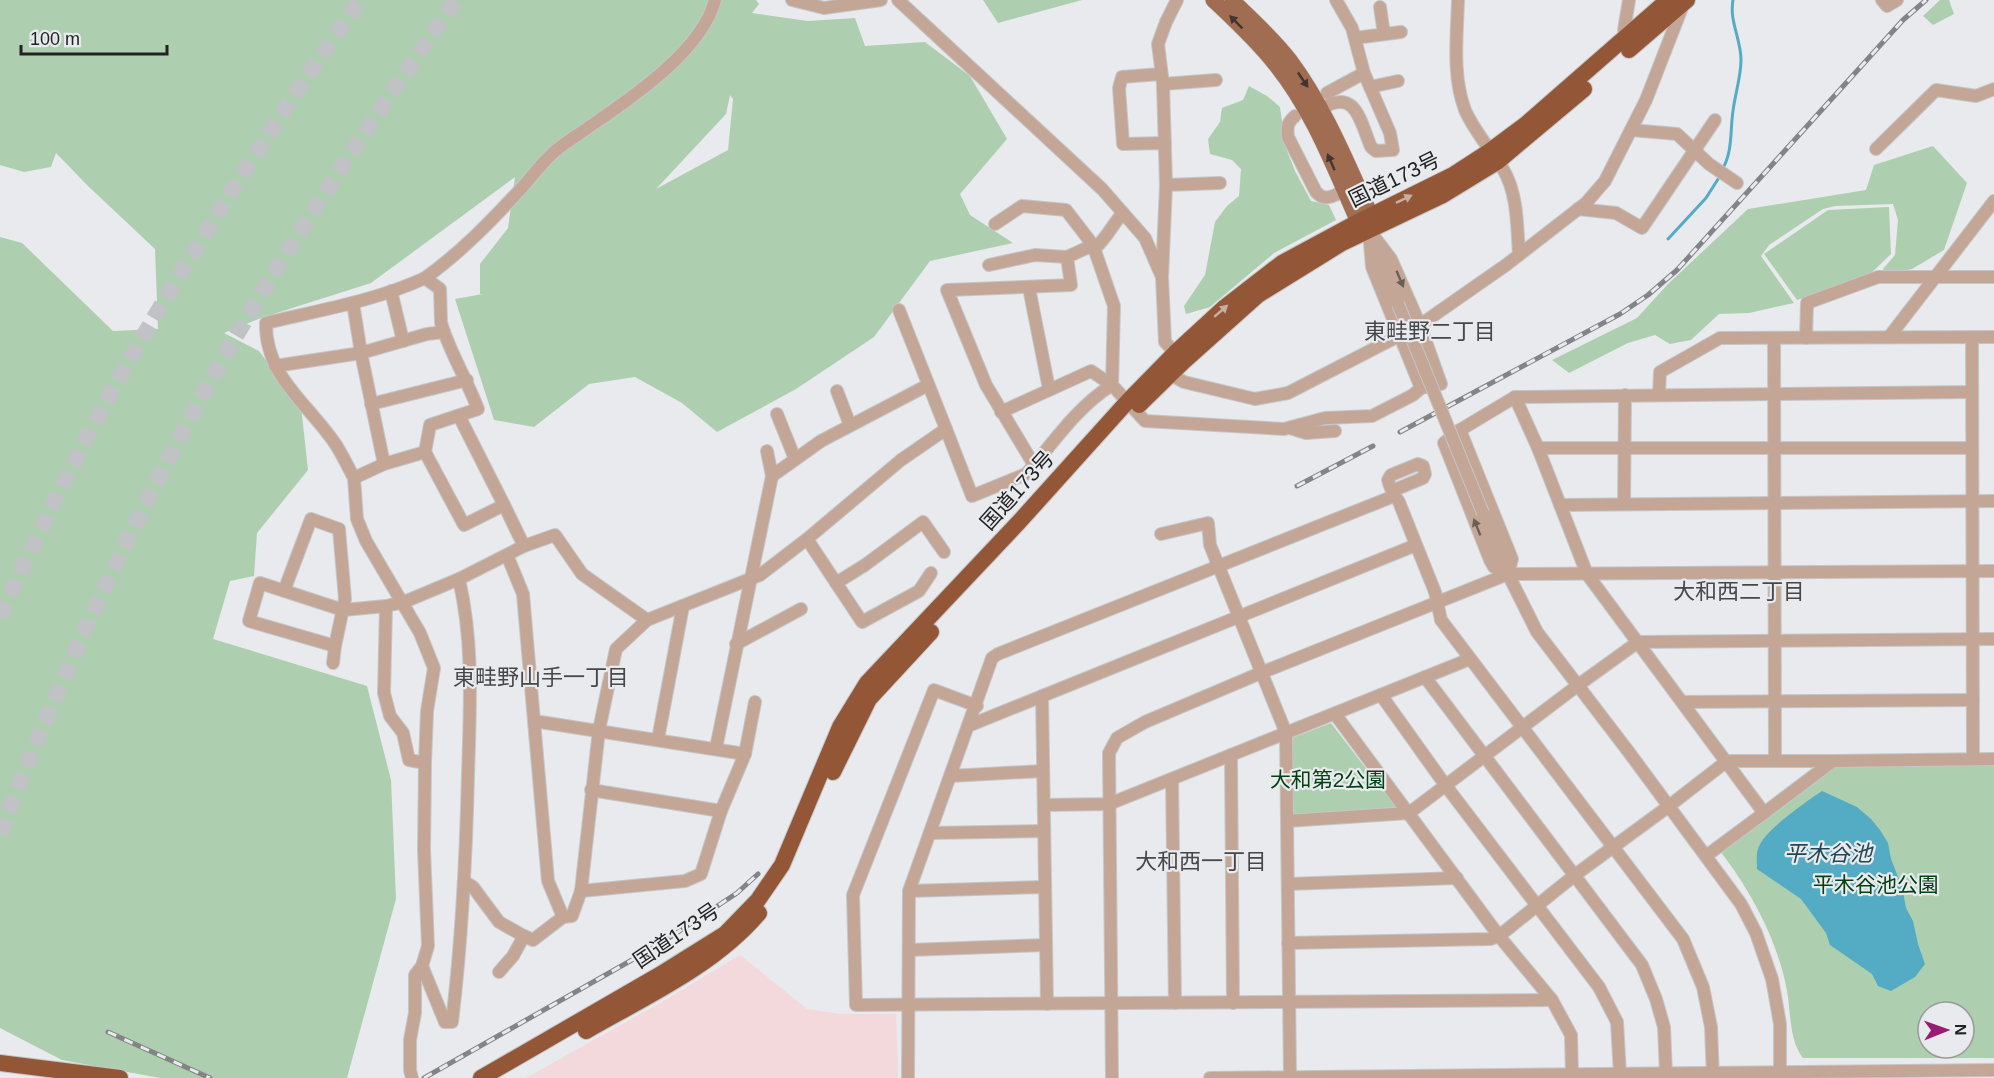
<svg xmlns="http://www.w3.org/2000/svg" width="1994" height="1078" font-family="Helvetica,'Noto Sans JP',sans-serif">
<rect width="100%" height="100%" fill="#e8eaed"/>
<path fill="#f3d8dc" d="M740,955L807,1009L840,1014H896L898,1078H526L669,998Z"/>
<g fill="#adcfaf" fill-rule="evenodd">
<path d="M0,0H756L759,4L752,13L808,21L855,18L865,46L925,42L970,76L1007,139L960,194L970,215L1013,243L930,261L874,337L796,389L717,432L682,403L635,377L589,384L534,427L494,420L455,299L483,294H480V264L508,228L515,177L371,283L261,318L224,333L259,351L301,406L308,470L257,533L254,576L230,581L213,639L367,686L391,780L396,899L347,1078H160L62,1060L0,1028V237L22,243L113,331L158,329L155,249L88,186L56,153L51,167L24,172L0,165ZM730,95L733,99L728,150L656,189L726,114Z"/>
<path d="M983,0H1082L998,23Z"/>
<path d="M1940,0H1949L1954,14L1933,25L1923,16Z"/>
<path d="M1249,86L1267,96L1280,107L1286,148L1295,171L1311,201L1329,205L1336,220L1274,253L1210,307L1186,314L1184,306L1205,275L1215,222L1227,206L1239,196L1241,169L1232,160L1210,154L1208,139L1220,122L1222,108L1243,100Z"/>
<path d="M1933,146L1967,183L1944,250L1912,269L1884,274L1883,269L1895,255L1898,220L1893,204L1835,206L1823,209L1769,245L1761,256L1794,303L1749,313L1719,314L1691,340L1670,344L1655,335L1628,343L1569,373L1552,360L1637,318L1668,284L1748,209L1866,190L1874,165Z"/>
<path d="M1889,207L1891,254L1868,276L1797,300L1764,254L1828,210Z"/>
<path d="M1331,723L1398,810L1296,815L1292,812V738Z"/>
<path d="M1994,764V1058H1803C1789,1041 1791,1012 1787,991C1778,941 1751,891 1720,851L1800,794L1833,766ZM1928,1012H1964V1048H1928Z"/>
</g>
<path fill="#54abc4" d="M1822,791L1857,807L1871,819L1880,830L1888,843L1891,859L1902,887L1906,908L1913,921L1918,944L1925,964L1915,977L1891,991L1878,986L1872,974L1830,945L1826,933L1801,899L1757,869C1757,863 1756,855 1758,849C1763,831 1806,802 1822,791Z"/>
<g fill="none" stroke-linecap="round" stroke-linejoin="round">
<g stroke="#54abc4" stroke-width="3">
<path d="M1722,170C1733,152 1730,130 1733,111C1735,94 1741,77 1741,60C1741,39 1729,21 1733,0"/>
<path d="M1668,239L1706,198L1720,176"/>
</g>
<g stroke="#c0c2c5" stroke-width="16" stroke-dasharray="16 8" stroke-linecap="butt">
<path d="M0,617C42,526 86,434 137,347C206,228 281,112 360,0"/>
<path d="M0,834C54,692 117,554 189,420C267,274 361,136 456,0"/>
</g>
<defs>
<g id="minor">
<path d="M792,0L824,8L881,0"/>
<path d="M898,0L1102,189L1145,238L1162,277"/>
<path d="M1177,0L1166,22L1158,44L1163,84L1166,185L1162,277L1165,342L1179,357"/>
<path d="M1458,0C1457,36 1452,76 1465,110C1474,131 1491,150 1503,169C1518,194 1517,227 1519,255"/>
<path d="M1629,0L1624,30L1630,40"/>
<path d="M1882,0L1887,6L1897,0"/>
<path d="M1380,7L1384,34"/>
<path d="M1355,38L1401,32"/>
<path d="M1160,74L1122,77L1119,88L1123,144L1165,143"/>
<path d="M1163,84L1216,80"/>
<path d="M1370,87L1398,81"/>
<path d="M1327,93L1364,73"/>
<path d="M1321,109C1356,87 1360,121 1371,147L1376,151L1393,150L1390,133L1364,73L1352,28L1336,0"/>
<path d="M1295,116C1287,123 1287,127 1288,137L1316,192C1325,202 1333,196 1344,191"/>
<path d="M1631,130L1677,134L1709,164L1737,183"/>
<path d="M1876,149L1936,90L1976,96L1994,89"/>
<path d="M1166,185L1220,183"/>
<path d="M1578,209L1616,213L1642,228L1715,120"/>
<path d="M995,224L1022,206L1066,210L1093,245"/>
<path d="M1369,232L1372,267L1421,388"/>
<path d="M1375,245L1398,304"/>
<path d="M1094,249C1108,237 1111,226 1123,213"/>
<path d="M989,265L1035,255L1067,257"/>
<path d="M425,278C460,253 490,222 519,191C530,179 540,165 552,154C563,143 577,136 589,127C631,98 702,51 715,0"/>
<path d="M1029,288L1049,389"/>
<path d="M391,291L403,341"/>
<path d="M353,303L361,353L384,464"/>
<path d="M899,310L946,429"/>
<path d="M1889,337L1994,201"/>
<path d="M1972,337L1973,759"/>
<path d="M1774,338L1775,761"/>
<path d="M1806,338L1807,303L1878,277H1994"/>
<path d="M275,366L361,353L427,334L444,332C454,359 468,383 478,409L430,425L425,452L384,464L354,478L357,519L366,541L420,633L434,668L427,711L425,763L424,850L428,946L422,966L415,975V1013L410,1040V1070L412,1078"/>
<path d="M1171,375L1184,382L1255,399L1288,393L1420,325L1506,265L1586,203L1605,181L1646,100L1683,5"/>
<path d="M837,391L850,425"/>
<path d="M1659,395L1660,372L1720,338L1994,337"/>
<path d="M1515,397L1538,448L1587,574L1764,813L1706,856"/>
<path d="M371,404L467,380"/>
<path d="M1001,412L1091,371L1112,385L1145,421L1284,429L1325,418L1372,416L1413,395L1421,388L1441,384L1420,325L1391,259L1369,230"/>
<path d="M777,414L795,459"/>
<path d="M1290,428L1306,433L1335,431"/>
<path d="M1460,430L1512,559L1508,574"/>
<path d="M1538,448H1972"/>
<path d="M425,452L464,525L504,505L459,416"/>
<path d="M772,476L821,441L928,385"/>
<path d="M354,478C348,467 343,456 336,445C309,404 265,377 266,323C320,310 375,301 425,278L440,289L441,323L444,332"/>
<path d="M1392,491L1423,478L1425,474L1423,466L1418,464L1391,475L1388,480C1390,488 1394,495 1399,502L1435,592L1441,620L1683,939L1703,987L1711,1027L1713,1078"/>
<path d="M1624,504L1625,395"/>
<path d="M1560,505L1994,501"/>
<path d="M1483,513L1508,574L1537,632L1628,751L1741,904L1756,933L1772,979L1780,1024V1078"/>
<path d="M1161,534L1208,523L1210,545L1286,733L1290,1078"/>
<path d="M807,539L862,622L919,591L931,573"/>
<path d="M524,546L555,535L582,574L647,620"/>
<path d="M1508,574L1494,567L1490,560L1444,443L1460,430L1515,397L1972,392"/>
<path d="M836,583L865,565L923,522L944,552"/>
<path d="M284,591L311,519L339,529L345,599L335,646"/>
<path d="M386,606L384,693L390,716L403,733L409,760L425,763"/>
<path d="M736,644L801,609"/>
<path d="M333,663L335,646L249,621L260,583L343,610L386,606L404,602L459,579L524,546L504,505"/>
<path d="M1425,677L1642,965L1656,999L1664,1027L1666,1074"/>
<path d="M1381,695L1446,786L1599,987L1617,1022L1620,1075"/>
<path d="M1042,696L1047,1004"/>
<path d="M1683,702L1973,700"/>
<path d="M977,706L934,690L853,895L856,1005L1552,1000"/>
<path d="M1335,714L1499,936L1552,1000L1571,1035L1572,1075"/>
<path d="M534,721L548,881L563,917"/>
<path d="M968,726L1416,545"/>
<path d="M658,739L683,606"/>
<path d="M716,748L772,476L767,451"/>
<path d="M745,754L755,702"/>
<path d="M1231,755L1233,1003"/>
<path d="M1833,761L1994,759"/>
<path d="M950,776L1043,771"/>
<path d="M1172,779L1175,1003"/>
<path d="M591,790L721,811"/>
<path d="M1044,805L1109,804L1470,659"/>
<path d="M1287,821L1409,813L1577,686L1638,642L1994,639"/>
<path d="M930,833L1044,831"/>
<path d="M465,882L473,887L499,922L524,936"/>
<path d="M1288,884L1457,878"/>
<path d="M581,891L599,730L616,649L647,620L760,575L807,539L901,460L946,429L972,496L1026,474L1034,465L986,385L947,290L1071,285L1067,257L1093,245L1114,306L1112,385C1081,404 1057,437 1034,465"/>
<path d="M909,891L1045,887"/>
<path d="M1288,943L1490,939L1499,936L1575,875L1669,806L1727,761H1833L1764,813"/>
<path d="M909,950L1046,945"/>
<path d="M422,966L445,1022H452C462,939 466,858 468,775C470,707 474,645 459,579"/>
<path d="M499,972L513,956L524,936L533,940L563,917L572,916L581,891L685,881L701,874L721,811L745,754L534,721L523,594L507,555"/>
<path d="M908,1078L909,891L992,658L998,654L1394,496"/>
<path d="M1112,1078L1109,753L1117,738L1145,722L1263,672L1508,574L1994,571"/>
<path d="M1210,1078L1994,1070"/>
</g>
<g id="major">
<path d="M1213,0C1234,20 1256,40 1274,63C1312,109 1334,168 1358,222L1366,229"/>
<path d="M1232,0C1252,19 1273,38 1290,60C1325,107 1347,162 1371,215L1369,227"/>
</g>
<g id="highway">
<path d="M1629,50L1687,0"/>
<path d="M1139,405L1183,362L1258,295L1342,243L1443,195L1497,162L1584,89"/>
<path d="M833,772L869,699L931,632"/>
<path d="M586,1031C645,997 714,966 759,913"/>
<path d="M0,1063L120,1078"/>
<path d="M481,1078L661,974L725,934L758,900L782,865L840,727L867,683L1019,522L1128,401L1175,353L1225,307L1282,263L1358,222L1453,175L1490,151L1525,125L1668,0"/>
</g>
</defs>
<use href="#minor" stroke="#c4c6c9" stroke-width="14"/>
<use href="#major" stroke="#c4c6c9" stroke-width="16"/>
<use href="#highway" stroke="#c4c6c9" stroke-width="18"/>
<use href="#minor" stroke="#c4a697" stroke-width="12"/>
<use href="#major" stroke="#a16d52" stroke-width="15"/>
<use href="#highway" stroke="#935737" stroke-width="16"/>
<defs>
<g id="rail">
<path d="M1400,432L1620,314L1648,295L1677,270L1903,20L1926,0"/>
<path d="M1297,486L1373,446"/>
<path d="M108,1032L210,1078"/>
<path d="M424,1078L660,944L737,893L758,874"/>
</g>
</defs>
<use href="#rail" stroke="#838486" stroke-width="5"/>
<use href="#rail" stroke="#e8eaed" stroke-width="3" stroke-dasharray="9" stroke-linecap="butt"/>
<defs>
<path id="minor-bridge" d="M1398,304L1483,513"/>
</defs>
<use href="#minor-bridge" stroke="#c4c6c9" stroke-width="14" stroke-linecap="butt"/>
<use href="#minor-bridge" stroke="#c4a697" stroke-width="12"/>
</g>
<defs><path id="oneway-solid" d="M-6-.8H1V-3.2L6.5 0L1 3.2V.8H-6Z" transform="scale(1.5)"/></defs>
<g fill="#42352f">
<use href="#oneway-solid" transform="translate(1236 22) rotate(-135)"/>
<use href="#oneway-solid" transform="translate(1303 80) rotate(56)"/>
<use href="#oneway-solid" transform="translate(1331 162) rotate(-114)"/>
</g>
<g fill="#c6afa4">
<use href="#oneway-solid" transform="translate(1404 199) rotate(-26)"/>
<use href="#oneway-solid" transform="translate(1221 311) rotate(-41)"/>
</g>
<g fill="#6b5d57">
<use href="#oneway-solid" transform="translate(1400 279) rotate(67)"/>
<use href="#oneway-solid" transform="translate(1477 527) rotate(-112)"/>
</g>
<g text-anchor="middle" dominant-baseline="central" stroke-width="4.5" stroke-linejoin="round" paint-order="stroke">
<g font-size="21" fill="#222223" stroke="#e8eaed">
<text transform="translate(1394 179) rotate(-26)">国道173号</text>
<text transform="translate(1017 490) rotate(-48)">国道173号</text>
<text transform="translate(676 935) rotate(-34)">国道173号</text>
</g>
<g font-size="21" fill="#024113" stroke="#e8eaed">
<text x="1328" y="779">大和第2公園</text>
<text x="1876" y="884">平木谷池公園</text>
</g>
<g font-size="22" fill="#46474a" stroke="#e8eaed">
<text x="1430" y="331">東畦野二丁目</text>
<text x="1739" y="591">大和西二丁目</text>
<text x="541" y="677">東畦野山手一丁目</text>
<text x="1201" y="861">大和西一丁目</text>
</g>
<g font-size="22" font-style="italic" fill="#214854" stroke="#e8eaed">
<text x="1828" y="853">平木谷池</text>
</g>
</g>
<g transform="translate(1946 1030) rotate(89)"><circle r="28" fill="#e8eaed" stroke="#999a9c" stroke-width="1.5"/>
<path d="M0-4.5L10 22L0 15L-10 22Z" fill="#9a1b72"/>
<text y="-9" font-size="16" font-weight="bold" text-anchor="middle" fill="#222223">N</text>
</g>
<path d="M21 45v9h146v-9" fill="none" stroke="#222223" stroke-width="3"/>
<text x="30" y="45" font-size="18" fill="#222223" stroke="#e8eaed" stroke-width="4.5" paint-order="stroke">100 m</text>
</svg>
